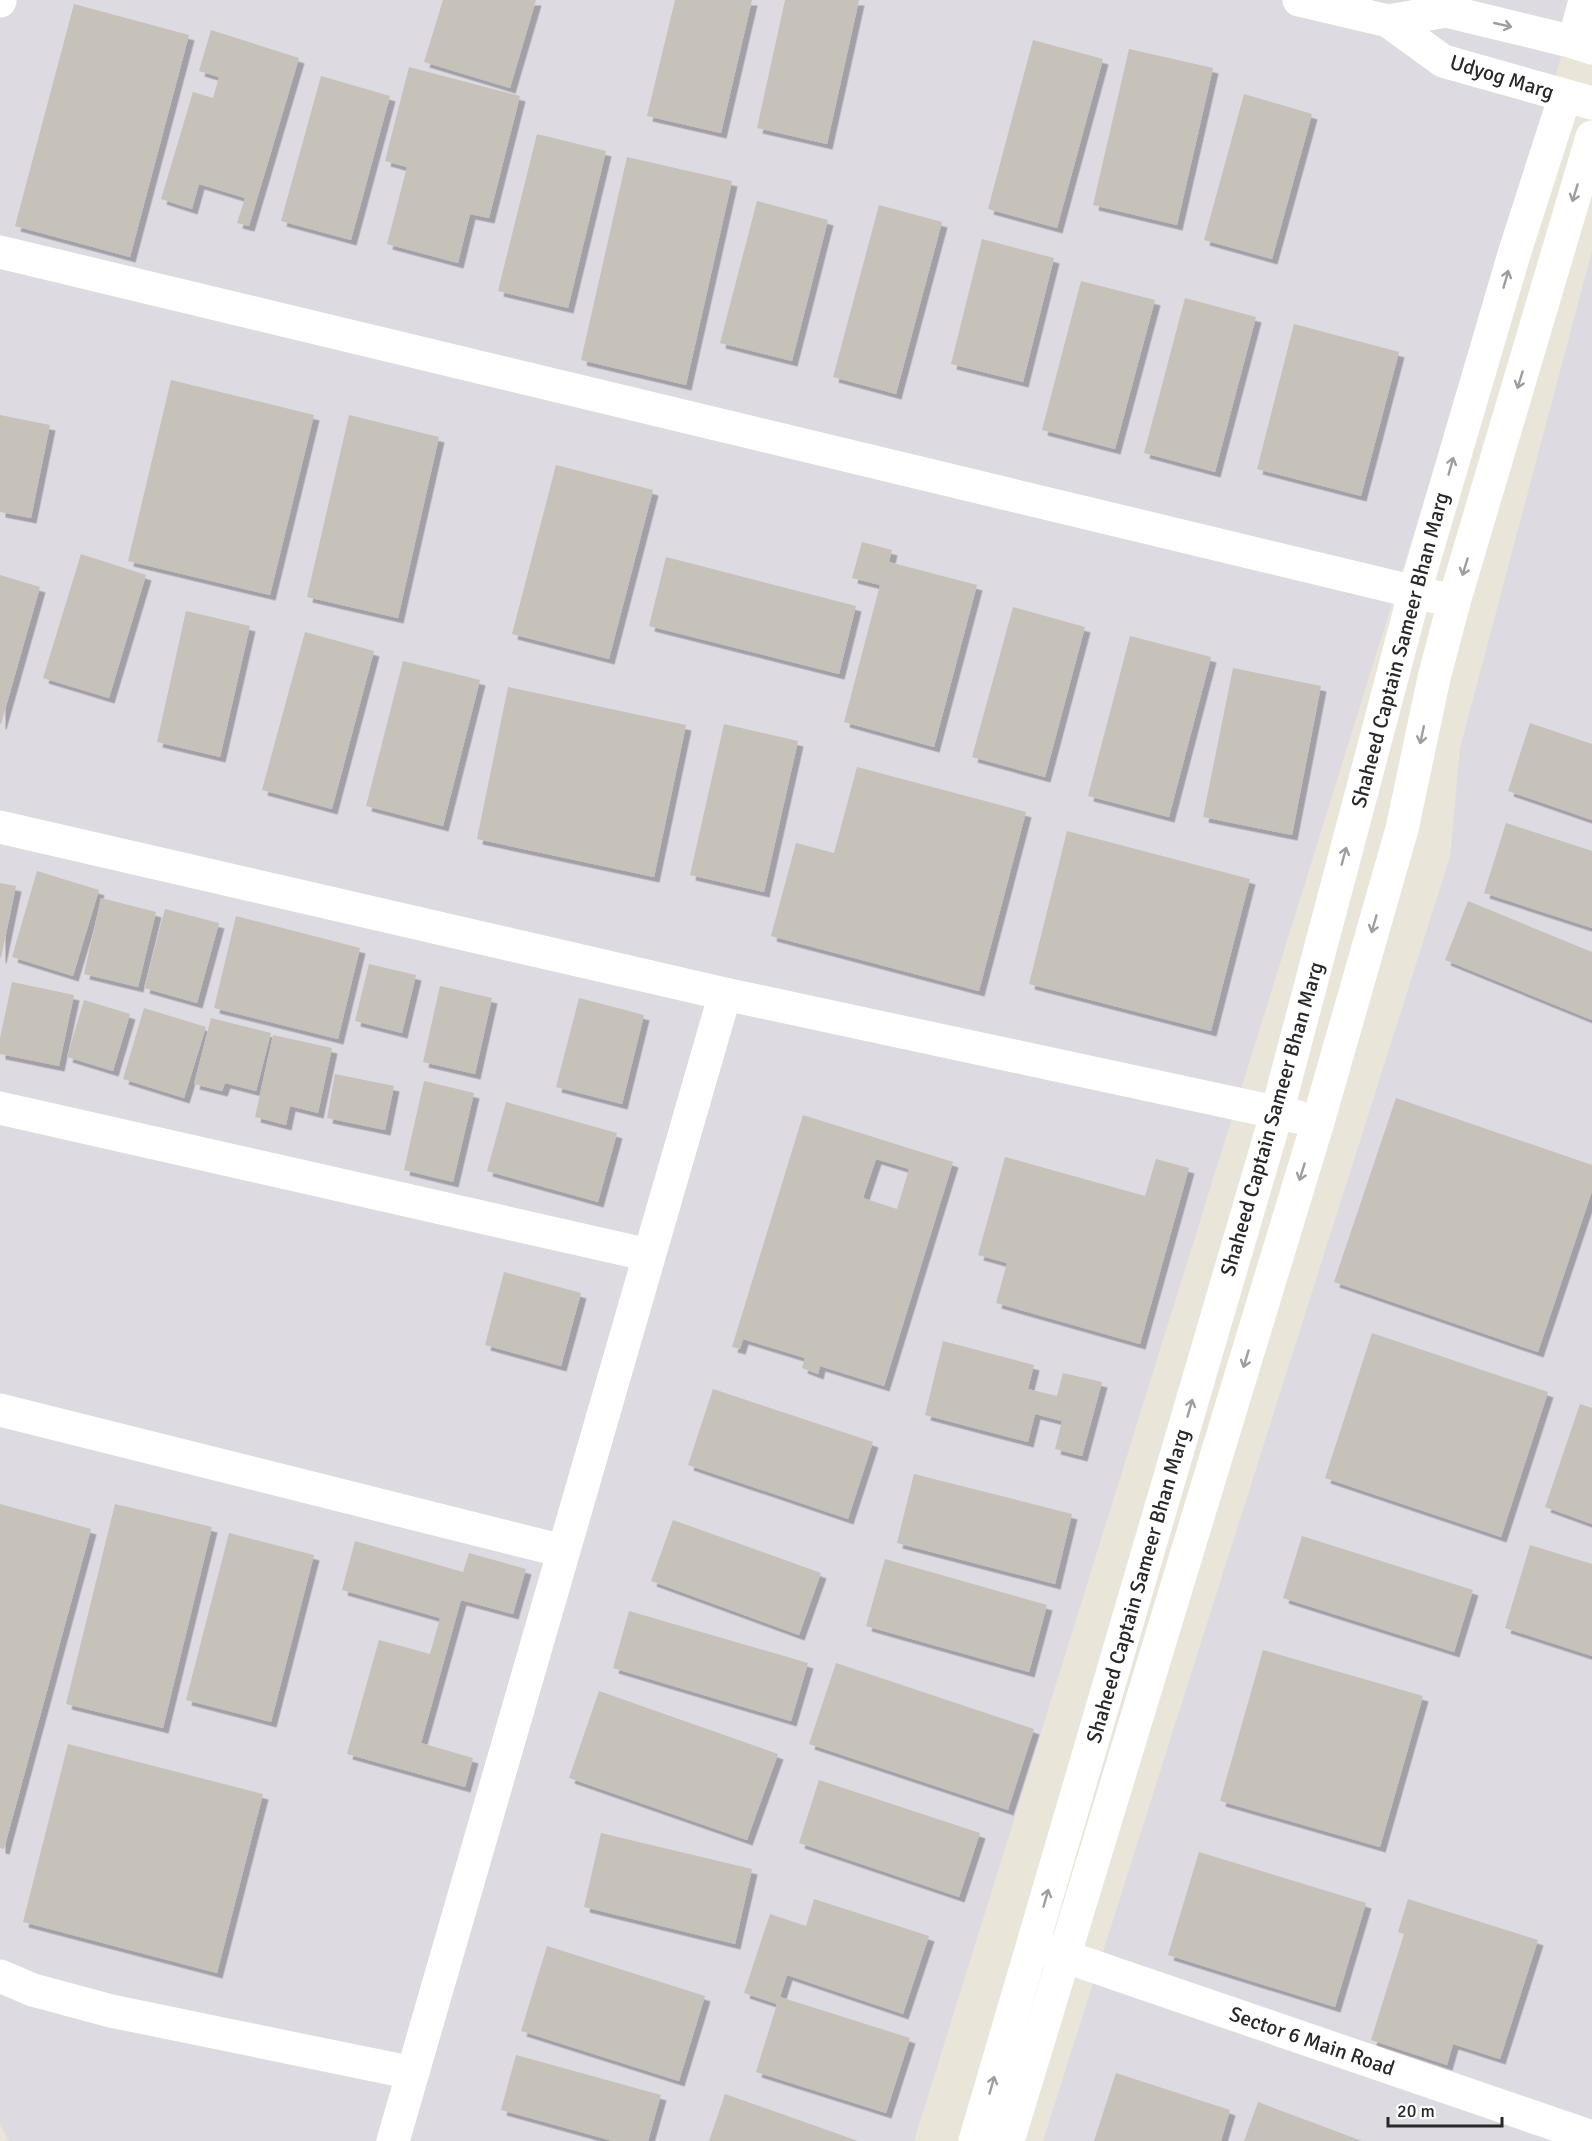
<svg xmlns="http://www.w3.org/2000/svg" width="1592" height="2141" font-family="Signika,sans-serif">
<defs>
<filter id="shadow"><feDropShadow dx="5.5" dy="5.5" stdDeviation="0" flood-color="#0004"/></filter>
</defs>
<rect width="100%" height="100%" fill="#eae5d9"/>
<g fill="#dddae2">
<path d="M0,0H1578L1545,111L914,2141H9L0,2124Z"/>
<path d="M1592,251V2141H1043L1450,857L1460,748Z"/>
</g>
<g fill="#c6c1b9" fill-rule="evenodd" filter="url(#shadow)">
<path d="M443,0H536L510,88L424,62Z"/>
<path d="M675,0H752L721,133L647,116Z"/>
<path d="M785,0H859L827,144L757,128Z"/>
<path d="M74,4L189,35L130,257L15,226Z"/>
<path d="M211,30L299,58L249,226L237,223L245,198L199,184L192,209L161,199L193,92L213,98L219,77L199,71Z"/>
<path d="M1033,40L1103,59L1057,228L988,209Z"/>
<path d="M1129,49L1213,68L1177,225L1093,205Z"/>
<path d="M409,67L520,96L489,218L470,214L458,263L387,244L407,167L385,161Z"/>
<path d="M321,76L390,96L351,240L281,221Z"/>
<path d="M1244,94L1312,114L1272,259L1204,240Z"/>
<path d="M537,134L606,151L568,308L498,291Z"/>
<path d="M627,157L732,181L686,385L581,360Z"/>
<path d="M757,201L828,220L792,361L720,343Z"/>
<path d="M879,205L942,222L896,394L833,377Z"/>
<path d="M982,239L1054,258L1023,382L951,364Z"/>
<path d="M1081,281L1155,300L1115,449L1042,430Z"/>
<path d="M1185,298L1256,317L1215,472L1144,453Z"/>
<path d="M1294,324L1399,352L1361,496L1257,469Z"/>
<path d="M171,380L314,415L270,595L128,561Z"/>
<path d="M0,415L50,425L31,518L0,512Z"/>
<path d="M349,415L439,437L398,618L307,597Z"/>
<path d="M556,465L653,490L609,659L512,634Z"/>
<path d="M862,542L892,550L889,562L977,585L934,747L844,722L880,585L852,578Z"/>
<path d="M81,554L146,575L109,698L43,678Z"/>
<path d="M666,557L856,606L839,674L649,626Z"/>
<path d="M0,575L40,587L1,724H0Z"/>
<path d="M1013,607L1085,627L1045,777L972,757Z"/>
<path d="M186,611L250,626L220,757L157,742Z"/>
<path d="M305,632L374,651L332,809L262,790Z"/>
<path d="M1130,636L1211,657L1169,817L1088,796Z"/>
<path d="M403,661L480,680L443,826L366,806Z"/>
<path d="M1233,668L1321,686L1292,835L1203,817Z"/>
<path d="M508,687L686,725L654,877L477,839Z"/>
<path d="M1530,723L1592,744V820L1508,791Z"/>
<path d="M724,724L798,741L764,892L690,875Z"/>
<path d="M857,767L1026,812L979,991L771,936L796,843L834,853Z"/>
<path d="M1506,823L1592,851V928L1484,893Z"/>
<path d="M1067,831L1250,879L1211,1031L1029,984Z"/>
<path d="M37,871L99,890L73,976L12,957Z"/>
<path d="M0,883L16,886L1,958L0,957Z"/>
<path d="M101,898L156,912L138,987L84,974Z"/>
<path d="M1468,901L1592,952V1020L1445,960Z"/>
<path d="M165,909L219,923L197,1003L144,988Z"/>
<path d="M236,916L360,948L338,1039L214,1008Z"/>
<path d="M369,964L416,975L402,1033L355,1021Z"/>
<path d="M12,982L74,995L59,1066L0,1054V1038Z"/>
<path d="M440,986L492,998L475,1074L423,1062Z"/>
<path d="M579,998L644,1015L622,1104L556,1087Z"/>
<path d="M84,1000L130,1014L113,1071L67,1057Z"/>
<path d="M144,1008L206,1027L184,1098L123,1079Z"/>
<path d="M211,1018L271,1033L256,1091L225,1083L222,1091L194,1084Z"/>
<path d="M273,1035L332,1048L318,1113L290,1106L286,1125L255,1117Z"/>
<path d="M335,1074L394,1086L385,1130L327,1118Z"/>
<path d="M424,1081L474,1093L453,1182L404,1170Z"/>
<path d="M1396,1098L1592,1165V1191L1538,1352L1334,1282Z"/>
<path d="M506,1102L617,1133L598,1202L487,1171Z"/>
<path d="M803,1115L953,1162L884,1386L820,1366L818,1374L802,1368L805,1358L743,1339L740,1349L732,1347ZM876,1159L909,1169L897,1209L863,1198Z"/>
<path d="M1005,1157L1145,1196L1156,1159L1189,1168L1140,1344L996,1303L1007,1263L978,1255Z"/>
<path d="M504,1272L581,1293L561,1366L485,1345Z"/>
<path d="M1372,1333L1548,1392L1501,1537L1325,1478Z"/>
<path d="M943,1341L1034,1365L1028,1389L1057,1396L1063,1373L1102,1382L1082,1456L1055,1449L1062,1421L1035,1414L1028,1442L925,1415Z"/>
<path d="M713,1389L873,1442L848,1519L688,1465Z"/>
<path d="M1580,1404L1592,1408V1524L1545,1507Z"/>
<path d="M914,1474L1072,1514L1055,1584L897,1543Z"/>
<path d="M0,1504L91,1529L4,1849L0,1848Z"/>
<path d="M115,1504L212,1527L163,1728L66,1704Z"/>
<path d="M673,1520L821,1573L799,1635L651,1581Z"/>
<path d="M229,1533L314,1555L271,1722L186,1700Z"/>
<path d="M1302,1536L1473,1590L1454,1652L1283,1598Z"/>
<path d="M355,1541L463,1572L469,1553L526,1569L513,1614L461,1600L421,1743L473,1758L465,1787L347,1754L379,1640L430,1654L440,1618L342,1590Z"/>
<path d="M1530,1545L1592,1564V1656L1505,1628Z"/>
<path d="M885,1559L1047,1605L1029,1672L866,1626Z"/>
<path d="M629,1611L808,1663L791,1721L613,1668Z"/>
<path d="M1263,1650L1423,1696L1380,1847L1220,1801Z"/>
<path d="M836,1663L1034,1729L1008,1810L809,1744Z"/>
<path d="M599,1691L778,1754L747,1840L569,1778Z"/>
<path d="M68,1744L263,1794L217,1973L23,1922Z"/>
<path d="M819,1780L980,1833L959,1897L799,1843Z"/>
<path d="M601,1833L752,1869L735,1944L584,1907Z"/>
<path d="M1199,1852L1366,1903L1335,2007L1168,1955Z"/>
<path d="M814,1899L929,1936L903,2014L787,1975L780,1997L910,2038L886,2113L756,2072L777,2004L744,1993L770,1914L806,1926Z"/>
<path d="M1408,1899L1538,1940L1500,2059L1453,2044L1447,2065L1371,2040L1404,1934L1398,1932Z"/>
<path d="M547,1946L705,1996L679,2081L521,2031Z"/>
<path d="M516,2055L661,2095L648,2141H613L501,2110Z"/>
<path d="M1116,2073L1230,2110L1221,2141H1094Z"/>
<path d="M725,2094L858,2141H709Z"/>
<path d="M1258,2102L1362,2141H1244Z"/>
</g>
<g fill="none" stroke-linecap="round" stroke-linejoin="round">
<g stroke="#fff" stroke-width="33">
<path d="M1299,0L1388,21L1446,11L1574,42L1592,48"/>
<path d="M0,1V0"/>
<path d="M1388,21L1443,61L1592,103"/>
<path d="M1574,42L1585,0"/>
<path d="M0,252L1436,597"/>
<path d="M0,827L725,994L1298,1117"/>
<path d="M0,1108L649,1255"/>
<path d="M0,1410L563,1551"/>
<path d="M1043,1949L1592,2137"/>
<path d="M0,1976L33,1990L111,2011L413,2073"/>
<path d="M393,2141L725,994"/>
<path d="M975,2141L1277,1112L1415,591L1515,251L1565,96"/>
<path d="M1008,2141L1318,1122L1402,829L1434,678L1454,602L1592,137"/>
</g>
</g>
<defs><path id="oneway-shaft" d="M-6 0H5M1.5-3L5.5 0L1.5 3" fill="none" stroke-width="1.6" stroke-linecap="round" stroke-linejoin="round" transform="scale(1.5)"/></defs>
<g stroke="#9e9e9e">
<use href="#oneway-shaft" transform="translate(1503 25) rotate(13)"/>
<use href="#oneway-shaft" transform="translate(1575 193) rotate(107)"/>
<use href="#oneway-shaft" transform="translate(1506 279) rotate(-74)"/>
<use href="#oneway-shaft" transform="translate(1520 380) rotate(107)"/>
<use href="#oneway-shaft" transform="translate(1451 466) rotate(-74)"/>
<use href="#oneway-shaft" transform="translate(1465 567) rotate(107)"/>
<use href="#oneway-shaft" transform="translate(1422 735) rotate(102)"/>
<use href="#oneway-shaft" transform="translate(1344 856) rotate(-75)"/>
<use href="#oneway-shaft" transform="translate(1374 924) rotate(106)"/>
<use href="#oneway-shaft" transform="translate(1302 1172) rotate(107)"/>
<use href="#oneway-shaft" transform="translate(1246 1359) rotate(107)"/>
<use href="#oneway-shaft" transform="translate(1190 1408) rotate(-74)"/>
<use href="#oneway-shaft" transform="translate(1046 1898) rotate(-74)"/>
<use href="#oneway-shaft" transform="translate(992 2085) rotate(-74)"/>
</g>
<g text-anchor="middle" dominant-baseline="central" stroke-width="4.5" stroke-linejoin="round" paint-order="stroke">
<g font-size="21" fill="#282828" stroke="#fff">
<text transform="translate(1502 77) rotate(17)">Udyog Marg</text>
<text transform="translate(1400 650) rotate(-75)">Shaheed Captain Sameer Bhan Marg</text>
<text transform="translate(1272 1119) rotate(-74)">Shaheed Captain Sameer Bhan Marg</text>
<text transform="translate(1138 1586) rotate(-74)">Shaheed Captain Sameer Bhan Marg</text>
<text transform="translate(1312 2041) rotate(19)">Sector 6 Main Road</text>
</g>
</g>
<path d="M1388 2117v9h114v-9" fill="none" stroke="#282828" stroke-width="3"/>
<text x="1397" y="2117" font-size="18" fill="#282828" stroke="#ffffff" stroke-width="4.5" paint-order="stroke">20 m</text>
</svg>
